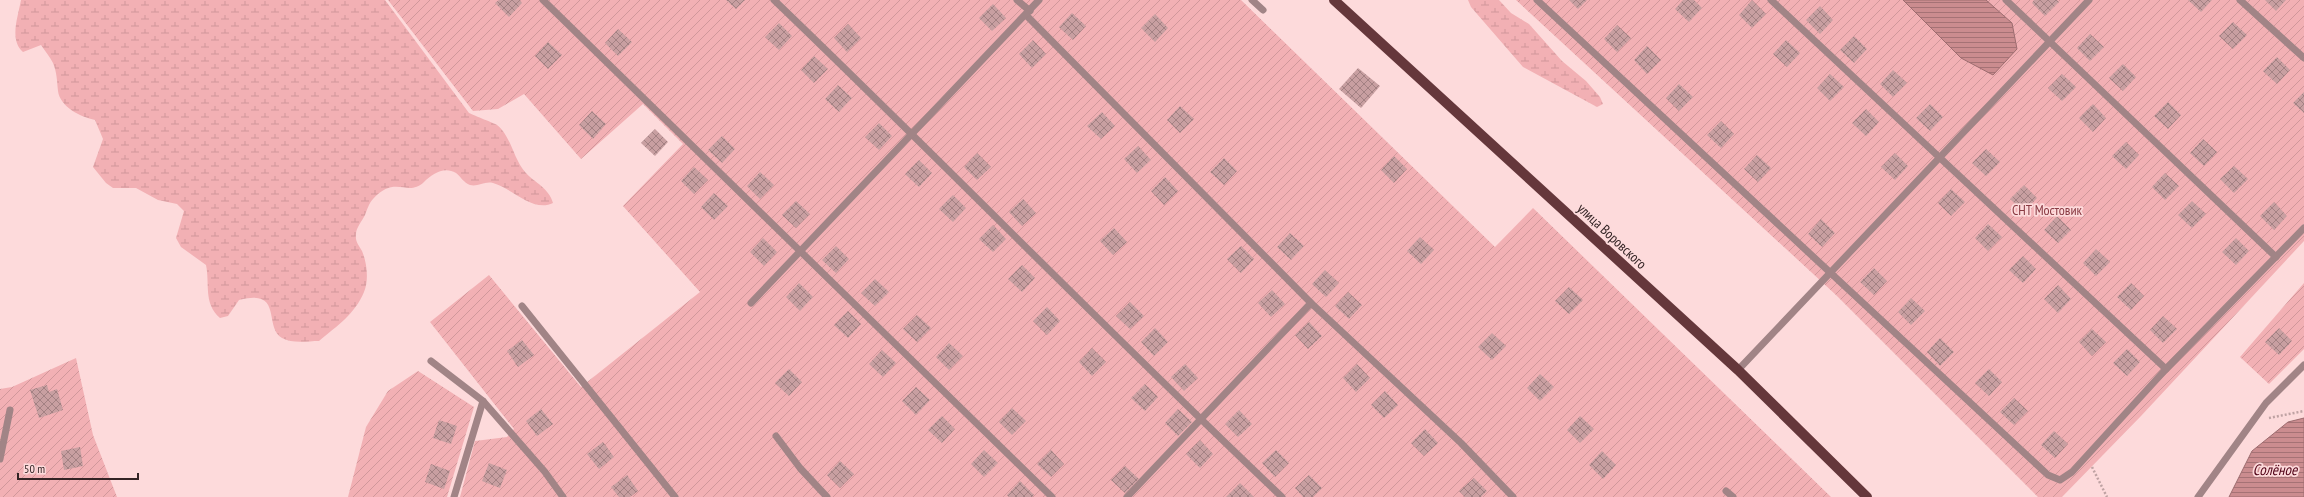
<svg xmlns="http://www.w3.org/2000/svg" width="2304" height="497" font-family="'PT Sans Narrow',sans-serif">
<defs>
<pattern id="wetland-marsh" width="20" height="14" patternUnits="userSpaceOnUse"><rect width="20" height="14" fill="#f2b0b4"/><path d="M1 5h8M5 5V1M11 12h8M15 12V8" fill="none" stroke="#d0979b"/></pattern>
<pattern id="garden-furrows" width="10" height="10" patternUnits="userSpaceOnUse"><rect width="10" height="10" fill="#f2b0b4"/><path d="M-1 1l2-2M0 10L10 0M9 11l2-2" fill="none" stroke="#d0979b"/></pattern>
<pattern id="water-rules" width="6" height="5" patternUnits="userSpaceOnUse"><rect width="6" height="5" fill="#cb8c8f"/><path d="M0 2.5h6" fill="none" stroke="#a57275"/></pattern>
<pattern id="building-cross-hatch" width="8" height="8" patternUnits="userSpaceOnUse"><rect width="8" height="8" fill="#c89fa1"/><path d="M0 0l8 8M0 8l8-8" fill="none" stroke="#a38183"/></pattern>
</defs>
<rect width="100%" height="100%" fill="#fddadb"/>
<g fill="url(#wetland-marsh)">
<path d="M21,0H385L469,113C475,116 494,123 497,125C511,136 513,158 525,172C535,183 549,188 553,203C533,213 512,188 493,183C484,181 478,187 470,185C464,183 460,176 456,173C444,166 432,174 424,182C407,198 396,174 373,199C369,203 367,210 365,215C362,221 356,228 356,234C355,242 359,245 362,251C367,263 369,280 364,292C355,314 337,326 319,341C308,341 292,344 282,338C263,327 284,288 239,300L228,316L220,318C203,303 210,284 206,265L181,247L176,238L184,211L177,204L158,200L136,188H113L106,183L93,167L103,139L95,120C81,117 60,107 58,91C57,82 57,72 53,63C50,57 45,51 41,45L23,52C9,40 18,17 21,0Z"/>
<path d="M1468,0H1499L1511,13L1529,24L1562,61L1586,81L1600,97L1603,104L1597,107L1523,67L1471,7Z"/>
</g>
<g fill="url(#garden-furrows)">
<path d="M388,0H1241L1495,247L1533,208L1831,497H460L475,441L507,437L514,429L430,322L489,275L581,387L700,292L623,206L683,144L643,104L581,159L524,94L498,109L473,111Z"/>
<path d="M1516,0H2304V241L2141,416L2062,497H2038L1836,295Z"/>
<path d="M2304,283V349L2269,384L2240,357Z"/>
<path d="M76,358L93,435L117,497H0V389L12,387Z"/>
<path d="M418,371L474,407L447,497H348L366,427L388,391Z"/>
</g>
<g fill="url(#water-rules)" stroke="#9d6c6f">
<path d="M1903,0H1986L2012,23L2017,49L1993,75L1961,58Z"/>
<path d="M2304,418V497H2229L2252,451L2288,422Z"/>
</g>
<g fill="url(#building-cross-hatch)">
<path d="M499,0H520L522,3L509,17L495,3Z"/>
<path d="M726,0H745L736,9Z"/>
<path d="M1569,0H1587L1578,9Z"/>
<path d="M1683,0H1694L1702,8L1689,22L1675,9Z"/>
<path d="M1752,0L1766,14L1752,28L1739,15Z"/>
<path d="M2034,0H2057L2059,2L2045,16L2032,3Z"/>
<path d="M2188,0H2212L2201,12Z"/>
<path d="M2265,0H2286L2276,11Z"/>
<path d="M993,4L1006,18L992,31L979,18Z"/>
<path d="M1820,6L1833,20L1820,34L1806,20Z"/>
<path d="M1072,13L1086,26L1073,40L1059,27Z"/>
<path d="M1155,14L1168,28L1155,42L1141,28Z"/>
<path d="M2233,22L2247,35L2233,49L2219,36Z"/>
<path d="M779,23L792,36L779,50L765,37Z"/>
<path d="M848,24L861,38L847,52L834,38Z"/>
<path d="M1617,25L1631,38L1617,52L1604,39Z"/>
<path d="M618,29L632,42L618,56L605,43Z"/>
<path d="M2090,34L2104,47L2090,61L2077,48Z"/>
<path d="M1854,36L1867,49L1854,63L1840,50Z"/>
<path d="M1033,40L1046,54L1032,68L1019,54Z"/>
<path d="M1786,40L1800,53L1787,67L1773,54Z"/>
<path d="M548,42L562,55L548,69L535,56Z"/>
<path d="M1647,46L1661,60L1647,74L1634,60Z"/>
<path d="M814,56L828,69L814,83L801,70Z"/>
<path d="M2277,57L2290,70L2277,84L2263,71Z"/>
<path d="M2123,64L2136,77L2123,91L2109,78Z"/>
<path d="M1358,68L1380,86L1361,108L1339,89Z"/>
<path d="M1893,70L1907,83L1893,97L1880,84Z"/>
<path d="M1830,74L1844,87L1830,101L1817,88Z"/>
<path d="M2062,74L2076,87L2062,101L2048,88Z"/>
<path d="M1679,84L1693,97L1679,111L1666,98Z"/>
<path d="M838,85L852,98L839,112L825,99Z"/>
<path d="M2304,92V113L2293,103Z"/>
<path d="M2168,102L2181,115L2168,129L2154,116Z"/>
<path d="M1930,104L1943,117L1930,131L1916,118Z"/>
<path d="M2093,104L2106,118L2093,132L2079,118Z"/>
<path d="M1180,106L1194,119L1180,133L1167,120Z"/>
<path d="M1866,109L1879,122L1866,136L1852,123Z"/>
<path d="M592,111L606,124L593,139L579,125Z"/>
<path d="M1102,112L1115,126L1101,139L1087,126Z"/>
<path d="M1721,121L1734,134L1721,148L1707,135Z"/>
<path d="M879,123L892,136L879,150L865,137Z"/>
<path d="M655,129L668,142L655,156L641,143Z"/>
<path d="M722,136L735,149L722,163L708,150Z"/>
<path d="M2203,139L2217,152L2204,166L2190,153Z"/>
<path d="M2126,142L2139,155L2126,169L2112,156Z"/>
<path d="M1138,146L1151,160L1137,173L1124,159Z"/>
<path d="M1986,149L2000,162L1986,176L1972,163Z"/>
<path d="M977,153L991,167L977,180L964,167Z"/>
<path d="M1895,153L1908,166L1895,180L1881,167Z"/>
<path d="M1757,155L1771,168L1758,182L1744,169Z"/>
<path d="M1394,156L1407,169L1394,183L1381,170Z"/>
<path d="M1224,158L1237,171L1224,185L1210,172Z"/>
<path d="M919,160L932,173L919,187L905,174Z"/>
<path d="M2234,166L2248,179L2234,193L2220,179Z"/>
<path d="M694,167L708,180L694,194L681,181Z"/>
<path d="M760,172L774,185L760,199L747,186Z"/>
<path d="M2165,173L2179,186L2165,200L2152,187Z"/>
<path d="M1165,177L1178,191L1164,205L1151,191Z"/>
<path d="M2024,185L2037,198L2024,212L2010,199Z"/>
<path d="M1951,189L1965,202L1951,216L1938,203Z"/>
<path d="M714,193L728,206L714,220L701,207Z"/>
<path d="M953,195L966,208L953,222L939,209Z"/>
<path d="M1023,199L1036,213L1022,226L1009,212Z"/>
<path d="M796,201L810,214L796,228L782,215Z"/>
<path d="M2192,201L2206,214L2192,228L2178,215Z"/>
<path d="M2274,202L2287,216L2274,230L2260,216Z"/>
<path d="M2057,216L2071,230L2058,243L2044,230Z"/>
<path d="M1821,219L1835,233L1822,247L1808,234Z"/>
<path d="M1988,224L2002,237L1988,251L1975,238Z"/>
<path d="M993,225L1006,239L993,252L979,239Z"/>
<path d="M1114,228L1127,242L1113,255L1100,241Z"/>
<path d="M1290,233L1304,246L1291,260L1277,247Z"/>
<path d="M1420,237L1434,250L1421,264L1407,251Z"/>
<path d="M763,238L777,252L764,266L750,252Z"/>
<path d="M2236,238L2249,251L2236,265L2222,252Z"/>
<path d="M836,246L849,259L836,273L822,260Z"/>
<path d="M1241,246L1254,259L1241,273L1227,259Z"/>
<path d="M2096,249L2110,262L2096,276L2083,263Z"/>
<path d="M2023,256L2036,269L2023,283L2009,270Z"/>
<path d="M1022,265L1035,278L1022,292L1008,279Z"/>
<path d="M1874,268L1887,281L1874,295L1860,282Z"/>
<path d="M1325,270L1339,283L1326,297L1312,284Z"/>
<path d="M875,279L889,292L875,306L861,293Z"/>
<path d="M799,283L813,297L800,311L786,297Z"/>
<path d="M2131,283L2144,296L2131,310L2117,297Z"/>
<path d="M2058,285L2071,299L2058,313L2044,299Z"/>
<path d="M1569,287L1583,300L1569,314L1555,301Z"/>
<path d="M1272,290L1285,304L1271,317L1258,303Z"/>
<path d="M1348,292L1362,305L1349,319L1335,306Z"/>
<path d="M1911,298L1925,311L1911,325L1898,312Z"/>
<path d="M1130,302L1144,316L1130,329L1116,316Z"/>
<path d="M1047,307L1060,321L1047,335L1033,321Z"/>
<path d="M848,311L861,324L848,338L834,325Z"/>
<path d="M917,315L931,328L917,342L903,329Z"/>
<path d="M2163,316L2177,329L2163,343L2150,330Z"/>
<path d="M1309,322L1322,336L1308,349L1295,335Z"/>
<path d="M1155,328L1168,342L1154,356L1141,342Z"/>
<path d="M2279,328L2292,341L2279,355L2265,342Z"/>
<path d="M2092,329L2106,342L2092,356L2079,342Z"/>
<path d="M1492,333L1506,346L1492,360L1478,347Z"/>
<path d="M1940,338L1954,352L1940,366L1927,352Z"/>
<path d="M522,340L534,355L518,367L507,351Z"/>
<path d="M949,343L963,356L949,370L936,357Z"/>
<path d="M1092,348L1106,362L1092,376L1079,362Z"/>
<path d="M2127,349L2140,362L2127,376L2113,363Z"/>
<path d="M882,350L896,363L883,377L869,364Z"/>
<path d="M1185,364L1198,378L1184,391L1171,377Z"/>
<path d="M1357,364L1370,378L1356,392L1343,378Z"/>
<path d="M789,369L802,382L789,396L775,383Z"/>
<path d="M1989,369L2002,382L1989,396L1975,383Z"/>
<path d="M1540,374L1554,387L1540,401L1527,388Z"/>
<path d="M1145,384L1158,397L1145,411L1131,398Z"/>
<path d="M47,385L49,392L57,389L63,410L39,418L30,390Z"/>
<path d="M916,387L930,400L916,415L902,401Z"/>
<path d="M1385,391L1398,405L1384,418L1371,405Z"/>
<path d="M2014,398L2028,411L2014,425L2000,412Z"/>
<path d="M1012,408L1026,421L1012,435L999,422Z"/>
<path d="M541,409L553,424L537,436L526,421Z"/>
<path d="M1178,409L1192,422L1178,436L1165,423Z"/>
<path d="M1239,410L1252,424L1238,437L1225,424Z"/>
<path d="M942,416L955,429L942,443L928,430Z"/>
<path d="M1580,416L1594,429L1580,443L1567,430Z"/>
<path d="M439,420L457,426L451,444L433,438Z"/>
<path d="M1425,429L1438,443L1424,456L1411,443Z"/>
<path d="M2054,431L2068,444L2055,458L2041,445Z"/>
<path d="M1200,440L1213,454L1200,468L1186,454Z"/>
<path d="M603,442L614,457L599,469L587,454Z"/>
<path d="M80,447L83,466L64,470L61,451Z"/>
<path d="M984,450L998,463L984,477L971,464Z"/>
<path d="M1051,450L1064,464L1051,477L1037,464Z"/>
<path d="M1276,450L1289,463L1275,477L1262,463Z"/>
<path d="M1602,451L1616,465L1603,479L1589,465Z"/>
<path d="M840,461L854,474L840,488L827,475Z"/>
<path d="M489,463L507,470L500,488L482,481Z"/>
<path d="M431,464L450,471L444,489L425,482Z"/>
<path d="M1125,466L1139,479L1125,493L1111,480Z"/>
<path d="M627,475L638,491L630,497H619L611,487Z"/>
<path d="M1309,475L1322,488L1313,497H1303L1295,488Z"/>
<path d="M1474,478L1487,491L1481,497H1465L1459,491Z"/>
<path d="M1020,481L1034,495L1032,497H1009L1007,495Z"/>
<path d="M1240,483L1254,497H1226Z"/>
</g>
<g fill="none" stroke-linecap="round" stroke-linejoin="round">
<g stroke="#bfa2a3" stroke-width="2.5" stroke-dasharray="2 2" stroke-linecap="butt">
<path d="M2269,418L2304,411"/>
<path d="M2092,467L2107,497"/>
</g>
<g stroke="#a18486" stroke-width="7">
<path d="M543,0L1052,497"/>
<path d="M774,0C945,164 1110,334 1282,497"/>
<path d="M1017,0L1030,11"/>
<path d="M1252,0L1263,10"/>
<path d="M1537,0L2048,475L2060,480L2072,472L2166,369L2304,228"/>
<path d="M1771,0L2166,369"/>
<path d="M2006,0L2276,257"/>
<path d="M2240,0L2304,58"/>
<path d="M1026,15L1311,303L1461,443L1513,497"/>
<path d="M751,303L1039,0"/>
<path d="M522,306L675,497"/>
<path d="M431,361L483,401L545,472L563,497"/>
<path d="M1738,370L2089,0"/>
<path d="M776,436L800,468L827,497"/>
<path d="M0,459L10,410"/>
<path d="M1726,491L1733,497"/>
<path d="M454,497L483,401"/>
<path d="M1127,497L1311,303"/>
<path d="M2198,497L2266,403L2304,365"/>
</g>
<path stroke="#65373b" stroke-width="10" d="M1334,0L1738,370L1867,497"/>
</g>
<g text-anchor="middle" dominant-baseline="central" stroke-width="3.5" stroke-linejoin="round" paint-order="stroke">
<g font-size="14" fill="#893a43" stroke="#fddadb">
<text x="2047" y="210">СНТ Мостовик</text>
</g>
<g font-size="14" fill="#332324" stroke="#fddadb">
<text transform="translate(1612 236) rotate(43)">улица Воровского</text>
</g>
<g font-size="15" font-style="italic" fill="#510317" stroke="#fddadb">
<text x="2275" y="469">Солёное</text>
</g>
</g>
<path d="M18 473v6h120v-6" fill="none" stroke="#332324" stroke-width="2"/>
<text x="24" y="473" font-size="12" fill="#332324" stroke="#fddadb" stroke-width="3" paint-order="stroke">50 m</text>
</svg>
